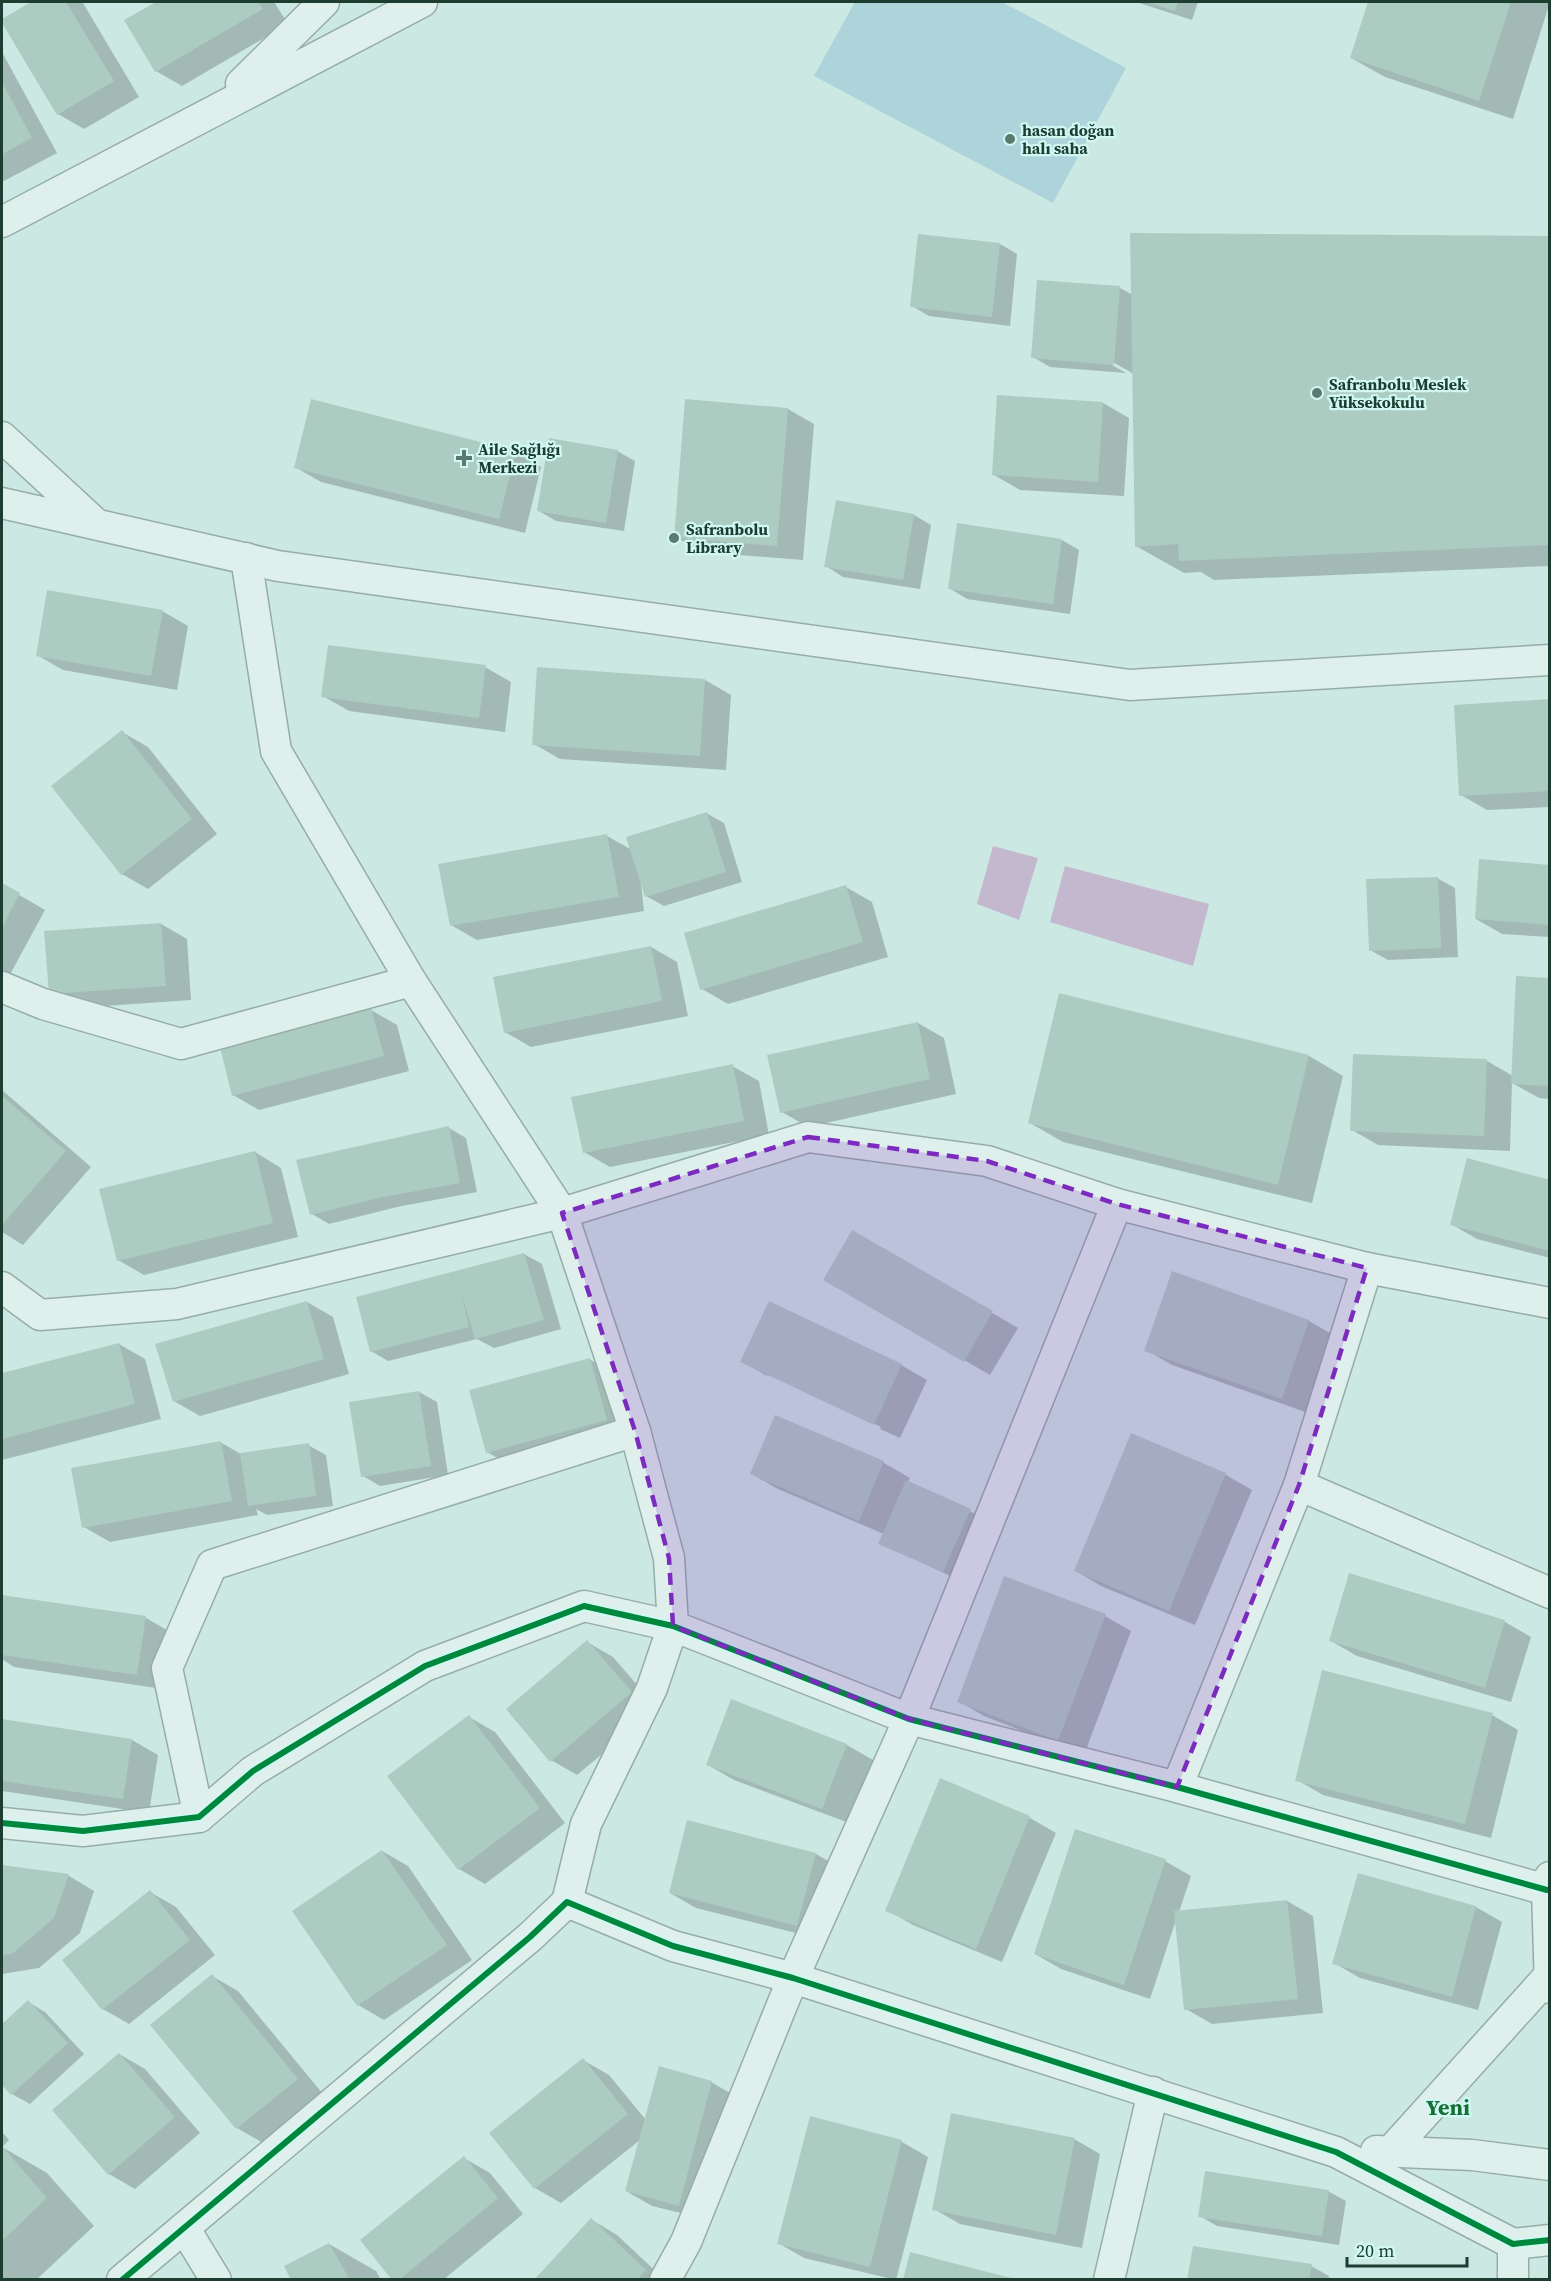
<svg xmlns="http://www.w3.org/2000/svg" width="1551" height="2281" font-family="'Source Serif 4',serif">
<rect width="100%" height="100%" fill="#cce8e3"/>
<path fill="#add4da" d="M855,2H1002L1126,68L1053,203L814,76Z"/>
<g fill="#c3b8ce">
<path d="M993,846L1038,858L1019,920L977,904Z"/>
<path d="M1065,866L1209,904L1193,966L1050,922Z"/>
</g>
<g fill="#0003">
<path d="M33,2L83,3L139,97L84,129L58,114L2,20Z"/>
<path d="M159,2H274L288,24L182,86L156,71L126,21Z"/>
<path d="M1136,2H1198L1192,20Z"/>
<path d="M1370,2H1550L1513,119L1385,77L1351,58Z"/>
<path d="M2,52L57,153L2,182Z"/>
<path d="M920,235L1000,244L1017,254L1010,326L929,316L912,306Z"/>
<path d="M1550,237V566L1214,580L1201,572L1184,573L1136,546L1134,374L1109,360L1107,362L1126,373L1050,367L1033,357L1120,288L1133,295Z"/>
<path d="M999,396L1103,403L1129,418L1124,496L1020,490L994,475Z"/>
<path d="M788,409L814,424L803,560L702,552L676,537Z"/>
<path d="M617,451L635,461L624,531L556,521L539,511Z"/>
<path d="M515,452L541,467L525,533L321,482L295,467Z"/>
<path d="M914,515L931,525L920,589L843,577L826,566Z"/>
<path d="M1062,540L1079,550L1070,614L967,599L949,588Z"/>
<path d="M162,611L188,626L177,690L63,670L37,655Z"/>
<path d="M485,667L511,682L505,732L349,711L323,696Z"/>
<path d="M705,680L731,695L726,770L560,759L534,744Z"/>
<path d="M1550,701V807L1487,810L1461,795Z"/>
<path d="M122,732L148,747L217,834L148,889L122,874Z"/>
<path d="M706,813L724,823L742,882L664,906L646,896L640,875L644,911L477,940L451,925L607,836L632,850Z"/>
<path d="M1550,866V937L1502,934L1476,919Z"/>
<path d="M1437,878L1455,888L1458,957L1388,960L1370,950Z"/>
<path d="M2,885L45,910L7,980L2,977Z"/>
<path d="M846,887L872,902L888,957L728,1004L702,989Z"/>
<path d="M161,924L187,939L191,1000L76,1008L50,993Z"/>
<path d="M651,947L677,962L688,1016L531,1047L505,1032Z"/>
<path d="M1550,979V1099L1539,1098L1512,1083L1510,1151L1378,1145L1352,1130L1487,1061L1513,1076Z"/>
<path d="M1060,995L1309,1056L1343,1076L1312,1203L1063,1142L1030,1123Z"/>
<path d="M371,1010L397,1025L409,1071L259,1110L233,1095Z"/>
<path d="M918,1023L944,1038L956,1094L808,1127L782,1112Z"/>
<path d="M732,1066L759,1081L769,1135L610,1167L584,1152Z"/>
<path d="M2,1090L91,1167L23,1245L2,1232Z"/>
<path d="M449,1128L466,1138L477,1192L397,1207L329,1224L312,1214Z"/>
<path d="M255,1152L281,1168L298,1237L144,1275L118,1260Z"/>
<path d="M1550,1181V1258L1477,1239L1451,1224Z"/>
<path d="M853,1232L1018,1328L990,1375L825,1280Z"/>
<path d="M524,1254L542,1264L561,1329L494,1348L477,1339L388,1361L371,1351L358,1298Z"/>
<path d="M1173,1273L1309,1321L1335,1336L1308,1413L1172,1365L1146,1350Z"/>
<path d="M307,1302L333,1317L349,1374L200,1416L174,1401Z"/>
<path d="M119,1344L145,1359L161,1419L2,1460V1375Z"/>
<path d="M589,1359L615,1374L632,1434L513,1467L487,1452Z"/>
<path d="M742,1362L901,1365L927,1380L900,1438L880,1429L881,1427L767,1373V1376Z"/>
<path d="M419,1392L437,1402L448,1475L380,1486L363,1476Z"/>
<path d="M776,1417L884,1463L910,1478L908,1482L988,1520L961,1581L880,1543L884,1534L778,1489L752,1474Z"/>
<path d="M1132,1435L1226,1475L1252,1490L1195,1625L1101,1586L1076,1571Z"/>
<path d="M220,1442L241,1454L308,1445L326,1455L333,1506L267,1515L256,1509L258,1515L110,1542L84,1527Z"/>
<path d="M1350,1575L1505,1622L1531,1637L1511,1702L1357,1656L1331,1641Z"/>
<path d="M2,1596L146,1618L172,1633L163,1689L14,1667L2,1659Z"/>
<path d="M1105,1616L1131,1631L1084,1755L984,1716L958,1701Z"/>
<path d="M587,1642L613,1657L657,1708L577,1775L551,1760Z"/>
<path d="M732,1701L847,1745L873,1760L849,1823L734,1780L708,1765Z"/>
<path d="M1492,1715L1518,1730L1491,1838L1323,1795L1297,1780Z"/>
<path d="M469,1717L495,1732L565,1823L485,1884L459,1869Z"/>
<path d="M2,1721L132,1740L158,1755L149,1813L2,1791Z"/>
<path d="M941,1780L1030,1818L1056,1833L1002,1962L913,1925L887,1910Z"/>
<path d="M382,1851L408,1866L472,1960L384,2020L358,2005Z"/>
<path d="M816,1854L842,1869L824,1940L696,1908L670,1893Z"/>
<path d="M1165,1861L1191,1876L1179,1912L1287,1901L1313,1916L1323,2013L1212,2024L1186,2009L1176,1920L1150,1999L1061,1969L1035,1954Z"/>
<path d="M2,1867L69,1876L94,1891L80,1933L39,1968L2,1974Z"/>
<path d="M1359,1874L1476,1907L1502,1922L1478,2010L1360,1978L1334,1963Z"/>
<path d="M150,1892L176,1907L215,1955L129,2024L103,2009Z"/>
<path d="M212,1976L238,1991L323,2094L263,2143L237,2128L152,2025Z"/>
<path d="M28,2002L45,2012L84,2054L30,2104L12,2094L2,2082V2026Z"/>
<path d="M119,2054L145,2069L200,2133L135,2189L109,2174Z"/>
<path d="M583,2060L609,2075L646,2120L711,2082L737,2097L705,2219L652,2206L626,2191L640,2140L561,2203L535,2188L491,2133Z"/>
<path d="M811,2118L902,2142L928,2157L896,2280L804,2258L778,2243Z"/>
<path d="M2,2132L9,2140L2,2147L47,2173L94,2226L36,2280H2Z"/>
<path d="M1074,2139L1100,2154L1082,2248L960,2224L934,2209Z"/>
<path d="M464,2158L490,2173L523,2214L443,2280H394Z"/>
<path d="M1328,2191L1346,2201L1339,2245L1217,2226L1200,2216Z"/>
<path d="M592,2220L617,2235L665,2280H536Z"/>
<path d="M329,2244L376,2271L381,2280H293Z"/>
<path d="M1311,2266L1329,2276L1328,2280H1189Z"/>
</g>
<g fill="#adccc1">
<path d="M31,2H66L114,81L57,115L2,23V19Z"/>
<path d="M156,2H258L263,9L155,72L124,20Z"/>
<path d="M1147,2H1178L1175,11Z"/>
<path d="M1368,2H1511L1479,101L1350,58Z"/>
<path d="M2,82L32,138L2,154Z"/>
<path d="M1130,233L1550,236V545L1179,561L1178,544L1135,547Z"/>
<path d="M918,234L1000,243L992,317L910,307Z"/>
<path d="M1037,280L1120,286L1114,365L1031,358Z"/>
<path d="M997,395L1103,402L1098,482L992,475Z"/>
<path d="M311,399L516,451L499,519L294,468Z"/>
<path d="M685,399L788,408L777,546L674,538Z"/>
<path d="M549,438L618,450L606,523L537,511Z"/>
<path d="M836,500L914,514L903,580L824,567Z"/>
<path d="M957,523L1062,539L1053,604L948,589Z"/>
<path d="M47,590L163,610L151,676L36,656Z"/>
<path d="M328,645L486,665L479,718L321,697Z"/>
<path d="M537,667L705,679L700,756L532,745Z"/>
<path d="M1550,699V791L1459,796L1454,705Z"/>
<path d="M122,730L192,819L121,875L51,786Z"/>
<path d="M707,812L726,872L645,897L626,837Z"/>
<path d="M607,834L619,897L450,926L438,864Z"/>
<path d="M1479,859L1550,865V925L1475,919Z"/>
<path d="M1438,877L1441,948L1369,951L1366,879Z"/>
<path d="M2,883L20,893L2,928Z"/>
<path d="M846,885L863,942L700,990L684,933Z"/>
<path d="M161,923L166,986L49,994L44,931Z"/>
<path d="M651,946L662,1001L504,1033L493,977Z"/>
<path d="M1516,976L1550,978V1086L1511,1084Z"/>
<path d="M1059,993L1309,1055L1278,1185L1028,1123Z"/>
<path d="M371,1008L384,1056L232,1096L220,1047Z"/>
<path d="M918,1022L930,1079L780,1113L767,1055Z"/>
<path d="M1353,1054L1487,1059L1484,1136L1350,1131Z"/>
<path d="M733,1064L744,1121L583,1153L571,1097Z"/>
<path d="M2,1096L66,1151L2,1225Z"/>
<path d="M449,1126L460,1183L378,1198L310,1215L296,1160Z"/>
<path d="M255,1151L273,1223L117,1261L99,1189Z"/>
<path d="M1467,1158L1550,1180V1251L1450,1225Z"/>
<path d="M852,1230L993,1311L964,1362L823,1280Z"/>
<path d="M524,1253L544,1320L475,1339L460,1288L469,1327L370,1352L356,1297Z"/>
<path d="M1172,1271L1309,1320L1282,1399L1144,1351Z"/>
<path d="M307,1301L324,1359L173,1402L155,1344Z"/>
<path d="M769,1301L902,1364L874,1425L740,1362Z"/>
<path d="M119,1343L135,1404L2,1439V1373Z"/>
<path d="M590,1358L607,1420L486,1453L469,1390Z"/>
<path d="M419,1391L431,1466L361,1477L349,1402Z"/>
<path d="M775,1415L884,1461L859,1521L750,1474Z"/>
<path d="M1131,1433L1226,1473L1169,1611L1074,1571Z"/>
<path d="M221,1441L232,1501L82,1528L71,1468Z"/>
<path d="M309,1443L316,1496L248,1506L240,1453Z"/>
<path d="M906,1480L971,1509L943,1572L878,1544Z"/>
<path d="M1349,1573L1505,1620L1485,1688L1329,1641Z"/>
<path d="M1004,1576L1106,1614L1058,1741L957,1702Z"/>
<path d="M2,1595L146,1616L137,1675L2,1655Z"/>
<path d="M587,1640L632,1692L550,1762L506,1709Z"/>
<path d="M1322,1670L1493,1713L1465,1824L1295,1781Z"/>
<path d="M731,1699L847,1744L822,1809L706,1765Z"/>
<path d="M469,1715L540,1808L458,1870L387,1776Z"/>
<path d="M2,1719L132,1739L123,1799L2,1781Z"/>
<path d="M940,1778L1030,1816L976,1949L885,1911Z"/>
<path d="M687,1820L816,1853L797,1926L669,1893Z"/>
<path d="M1075,1829L1166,1859L1124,1985L1034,1954Z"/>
<path d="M382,1850L447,1945L357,2006L292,1911Z"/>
<path d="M2,1865L69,1874L54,1918L12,1954L2,1955Z"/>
<path d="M1358,1873L1476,1906L1452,1997L1332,1964Z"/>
<path d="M150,1890L190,1940L102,2010L62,1960Z"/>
<path d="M1287,1900L1298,1999L1184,2010L1174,1911Z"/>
<path d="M212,1974L298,2079L236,2129L150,2025Z"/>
<path d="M28,2000L68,2043L11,2095L2,2085V2024Z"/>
<path d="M119,2053L175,2117L108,2175L52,2110Z"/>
<path d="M583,2058L628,2114L534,2189L489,2133Z"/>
<path d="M659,2066L712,2081L679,2206L625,2191Z"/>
<path d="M951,2113L1075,2138L1056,2235L932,2210Z"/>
<path d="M810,2116L902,2140L870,2267L777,2244Z"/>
<path d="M2,2146L47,2198L2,2241Z"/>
<path d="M464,2156L498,2198L399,2280H392L360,2240Z"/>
<path d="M1205,2171L1329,2190L1322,2236L1198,2217Z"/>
<path d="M591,2218L646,2270L637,2280H534Z"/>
<path d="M329,2243L350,2280H291L284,2266Z"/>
<path d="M1193,2246L1312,2264L1309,2280H1187Z"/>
<path d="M910,2252L1015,2279V2280H903Z"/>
</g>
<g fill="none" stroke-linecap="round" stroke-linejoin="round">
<defs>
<g id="street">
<path d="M241,84L324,2"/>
<path d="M2,222L422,2"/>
<path d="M2,437L95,523"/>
<path d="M2,503L278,566L1130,685L1550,660"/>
<path d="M246,558L276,751L411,981L562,1213L635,1431L669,1558L673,1626L652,1688L586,1824L567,1902"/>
<path d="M2,987L43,1004L181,1044L411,981"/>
<path d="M2,1287L40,1315L177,1304L562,1213L808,1137L987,1161L1117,1204L1367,1268L1550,1303"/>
<path d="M1299,1485L1367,1268"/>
<path d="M1177,1787L1299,1485L1550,1593"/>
<path d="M199,1817L167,1668L212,1565L635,1431"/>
<path d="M2,1823L83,1831L199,1817L253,1771L425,1666L584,1606L673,1626L909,1719L1177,1787L1547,1890"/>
<path d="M1550,1877L1547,1890L1550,1988"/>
<path d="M1376,2151L1472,2155L1550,2165"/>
<path d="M1390,2152L1547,1978"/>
<path d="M185,2229L216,2280"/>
<path d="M122,2280L530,1937L567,1902L673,1946L793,1978L1336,2152L1513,2244L1550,2240"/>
<path d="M665,2280L686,2242L793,1978L909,1719L1117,1204"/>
<path d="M1109,2280L1153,2092"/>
<path d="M1513,2280V2244"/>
</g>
</defs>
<use href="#street" stroke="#96ada7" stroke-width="33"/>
<use href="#street" stroke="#dfefec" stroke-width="30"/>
<defs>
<g id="cycleway">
<path d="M2,1823L83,1831L199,1817L253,1771L425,1666L584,1606L673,1626L909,1719L1177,1787L1547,1890"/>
<path d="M122,2280L530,1937L567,1902L673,1946L793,1978L1336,2152L1513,2244L1550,2240"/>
</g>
</defs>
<use href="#cycleway" stroke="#d1f9f3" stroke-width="10"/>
<use href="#cycleway" stroke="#00873e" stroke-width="6"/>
</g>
<path fill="#7b2cbf" fill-opacity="0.2" stroke="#7b2cbf" stroke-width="4.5" stroke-dasharray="12 8" stroke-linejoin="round" d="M808,1137L987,1161L1117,1204L1367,1268L1299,1485L1177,1787L909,1719L673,1626L669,1558L635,1431L562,1213Z"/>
<g fill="#5a796f" stroke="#d1f9f3" stroke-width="2">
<circle cx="1010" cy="139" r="6"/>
<circle cx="1317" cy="393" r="6"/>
<path d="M461 449h6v6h6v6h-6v6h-6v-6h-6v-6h6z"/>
<circle cx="674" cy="538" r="6"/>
</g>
<g text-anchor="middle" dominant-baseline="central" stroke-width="4.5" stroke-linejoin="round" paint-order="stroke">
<g font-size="16" font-weight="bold" fill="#1c3d30" stroke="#d1f9f3" text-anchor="start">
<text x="1022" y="130">hasan doğan<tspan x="1022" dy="18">halı saha</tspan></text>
<text x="1329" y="384">Safranbolu Meslek<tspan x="1329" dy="18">Yüksekokulu</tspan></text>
<text x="478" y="449">Aile Sağlığı<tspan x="478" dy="18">Merkezi</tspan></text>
<text x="686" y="529">Safranbolu<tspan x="686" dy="18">Library</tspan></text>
</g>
<g font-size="22" font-weight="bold" fill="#166f34" stroke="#d1f9f3">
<text x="1448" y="2107">Yeni</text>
</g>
</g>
<rect width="1551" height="2281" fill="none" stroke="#1c3d30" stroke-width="6"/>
<path d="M1347 2257v9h120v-9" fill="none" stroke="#1c3d30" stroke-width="3"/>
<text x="1356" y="2257" font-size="18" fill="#1c3d30" stroke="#d1f9f3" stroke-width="4.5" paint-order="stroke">20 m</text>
</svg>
